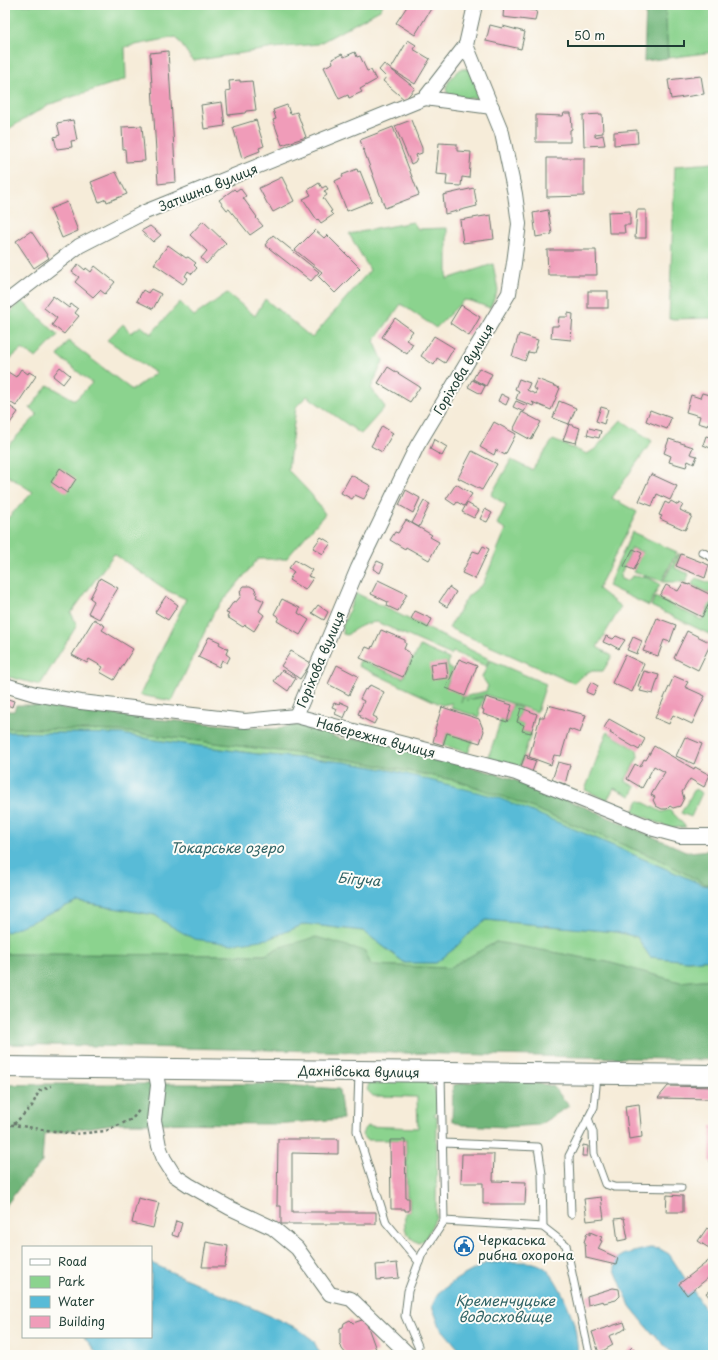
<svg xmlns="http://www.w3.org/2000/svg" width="718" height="1360" font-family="'Playpen Sans',sans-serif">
<rect width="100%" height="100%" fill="#fdfcf7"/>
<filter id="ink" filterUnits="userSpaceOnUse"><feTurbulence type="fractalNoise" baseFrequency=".025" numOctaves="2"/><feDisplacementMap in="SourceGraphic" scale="8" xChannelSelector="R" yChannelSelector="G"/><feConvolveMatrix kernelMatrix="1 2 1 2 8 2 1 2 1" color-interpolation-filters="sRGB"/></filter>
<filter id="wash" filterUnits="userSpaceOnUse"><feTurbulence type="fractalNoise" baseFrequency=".012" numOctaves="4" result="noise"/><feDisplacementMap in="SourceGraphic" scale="16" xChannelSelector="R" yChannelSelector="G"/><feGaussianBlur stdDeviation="0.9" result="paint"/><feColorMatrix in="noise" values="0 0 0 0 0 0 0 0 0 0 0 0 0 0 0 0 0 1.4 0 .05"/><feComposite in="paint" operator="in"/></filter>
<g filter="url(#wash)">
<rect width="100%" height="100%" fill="#f6ecd9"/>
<g fill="#8bd38e" stroke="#558861">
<path d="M5,5H383L380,10L318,44L274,48L193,61L176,37L125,47L126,79L48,105L5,131Z"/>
<path d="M665,5H713V52L668,58Z"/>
<path d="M461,69H467L473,71L481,93L478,98H450C441,86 451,77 461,69Z"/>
<path d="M713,163V318L669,319L675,166Z"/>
<path d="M413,222L418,229L447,228V279L493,264L498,290L490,308L471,301L464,300L436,328L401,304L374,341L383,361L371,388L385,407L361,434L307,396L296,407L288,470L311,494L325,514L286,559H258L214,612L172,701L140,695L186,599L168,591L114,554L71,613L77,625L40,685L5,676V521L33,492L5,474V449L37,415L30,408L48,385L75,400L92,383L58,356L68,341L132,390L156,373L107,340L123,324L131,333L141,326L151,334L180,302L194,316L227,293L255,316L265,299L312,338L370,270L349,234Z"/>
<path d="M21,300L58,335L36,358L22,349L5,363V320Z"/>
<path d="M621,420L652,441L612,498L637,512L598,589L621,607L597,647L612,656L603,671H590L573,683L449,628L468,596L483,584L506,529L497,524L506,505L491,495L511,460L532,470L553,440L587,454L595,449Z"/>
<path d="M632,532L677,552L662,581L633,572L642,552L632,548L620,576L621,579L627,581L633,576L649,578L660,584L649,606L608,586Z"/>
<path d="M678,554H680L675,568L689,574L686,582H663Z"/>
<path d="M696,578L713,584L712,595L692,585L694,580Z"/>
<path d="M356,593L489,659L486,666L453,652L451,655L377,622C365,623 357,627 347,635L343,634L342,628Z"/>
<path d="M655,597L702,620L713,598V636L651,606Z"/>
<path d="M420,646L449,659L448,664L449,668L453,669L446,687L463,695L461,702L464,697L486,691L488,686L482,677L490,660L546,684L537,712L486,695L466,700L484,697L479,711L480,714L479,717L451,708L452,703L442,705L358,666L360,660L403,678L411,660L414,658Z"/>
<path d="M512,705L521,708L517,722L524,725L523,731L531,733L520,767L488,758L501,720L507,722Z"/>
<path d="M5,728L119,731L351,760L458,781L518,802L658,859L705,884L713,885V887L703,885L586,834L566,827L394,771L344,762L257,754L155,740L122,734L5,732Z"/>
<path d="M607,732L637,750L638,757L625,781L636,787L631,796L614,788L607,800L585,790Z"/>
<path d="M447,733L473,741L468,753L443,745Z"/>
<path d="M695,789L702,793L691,817L681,813Z"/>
<path d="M639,800L662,812L669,810C676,815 680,821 686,827L670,828L633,812Z"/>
<path d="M78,902L155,915L169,925L268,939L305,924L363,931L405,963H436L455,948L475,928L486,920L616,932L637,937L650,957L688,961L713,959V979L680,982L607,962L496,942L450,968L370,965L280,947L265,955L5,954V931H7Z"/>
<path d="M425,1079C439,1089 437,1096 437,1112L434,1114L435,1116H437L436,1217L425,1240L419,1243C404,1236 404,1228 405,1213L410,1211L409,1197H407L406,1140H366L362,1135L364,1129L367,1126L418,1128L417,1097L373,1096L367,1090L370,1080Z"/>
</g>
<g fill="#70b579" stroke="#487956">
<path d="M646,5H665L668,58L644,61Z"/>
<path d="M16,705H35L153,719L275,729L299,724L341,739H370L504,776L587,808L688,852L713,850V885L705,884L658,859L518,802L458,781L351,760L119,731L5,728V711H14Z"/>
<path d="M316,937L365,951L371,965L449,968L496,942L607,962L680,982L713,979V1060L5,1044V954L265,955L280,947Z"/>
<path d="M513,1079L553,1086L569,1106L539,1125L506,1127L462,1125L452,1120L453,1085L472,1082Z"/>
<path d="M47,1084H271L339,1089L343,1119L274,1124L119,1123L44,1134L42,1162L22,1184L5,1207V1085Z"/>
</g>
<g fill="#59bbd7" stroke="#3c7c86">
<path d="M5,732L122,734L155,740L257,754L344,762L394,771L496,797L586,834L703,885L713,887V959L688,961L650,957L637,937L616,932L486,920L475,928L455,948L436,963H405L363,931L305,924L268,939L232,944L194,939L169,925L155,915L78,902L7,932L5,931Z"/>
<path d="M650,1248L660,1249L669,1254L713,1321V1355H674L652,1333L630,1306L615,1270V1260L625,1254Z"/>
<path d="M513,1262C524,1262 537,1261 546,1269C557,1278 570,1309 574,1324C577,1334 576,1345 579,1355H464L440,1327L432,1306L438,1293L457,1279L486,1263Z"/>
<path d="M151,1263L297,1328L313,1340L321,1355H98L84,1337H151Z"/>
</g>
<g id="blocks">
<g fill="#f09cb9">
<path d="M408,5H428L432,7L415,35L396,23Z"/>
<path d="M504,5H529V10L537,11L535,21L503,17Z"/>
<path d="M490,25L502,28L503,26L525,32L521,49L486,41Z"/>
<path d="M408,40L416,45L413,49L430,59L415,84L391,69Z"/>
<path d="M168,51L176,182L158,184L150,53Z"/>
<path d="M355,52L357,57L360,56L367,71L371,70L376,80L360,89L362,92L349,98L348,95L339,99L324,67L333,63L332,59L342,54L344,57Z"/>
<path d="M384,64L415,88L405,100L383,81L386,77L379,70Z"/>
<path d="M701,76L704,94L671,99L668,80Z"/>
<path d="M240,80V82L252,81L256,110L246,111L245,113L228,115L226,91L230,90L229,81Z"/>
<path d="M222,102L225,126L204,129L201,105Z"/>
<path d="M287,105L290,114L297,112L306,137L282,145L273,120L276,119L273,110Z"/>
<path d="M564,113H571L572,129L570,130V142H536V115L563,116Z"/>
<path d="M602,114L603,133L595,134V137L603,135L605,145L584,146L583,115Z"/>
<path d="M73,120L77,140L71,141L72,147L57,149L54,137L60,135L57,123Z"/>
<path d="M256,120L264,146L259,148L260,151L242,158L233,127Z"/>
<path d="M411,120L422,148V153L416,155L417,158L415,162L411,164L395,126Z"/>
<path d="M142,126L145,161L126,162L125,149H123L122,127Z"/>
<path d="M393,127L419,195L385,208L360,140Z"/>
<path d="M637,130L638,143L614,145V132Z"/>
<path d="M439,143L457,144V151L471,152L469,178L462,177L461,186L446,185L447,175L436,174Z"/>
<path d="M547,158H584V196L547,197Z"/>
<path d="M357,169L358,172L360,171L372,201L347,211L335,181L343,177L342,175Z"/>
<path d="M116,172L127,194L107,202L106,199L99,202L91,182Z"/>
<path d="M282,177L294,201L273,212L269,205H268L259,188Z"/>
<path d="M319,183L322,188L326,186L328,189L324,191L327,195L323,198L332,211L330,212L333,215L321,223L318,219L317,220L303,199L311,195L308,190Z"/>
<path d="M240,188L246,196L243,198L257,217L256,218L263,226L250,235L229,209L227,210L219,200L234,189L236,191Z"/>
<path d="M474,188L477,206L445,214L443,195Z"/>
<path d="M67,202L78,231L62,238L50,209Z"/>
<path d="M548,210L552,234L536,237L533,213Z"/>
<path d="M637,210H646V238H635Z"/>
<path d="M630,211V225H624L625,233H609L608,212Z"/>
<path d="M491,215L494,239L463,243L460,220Z"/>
<path d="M203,221L226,243L206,264L201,258L207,251L190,235Z"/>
<path d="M150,226L161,235L153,242L141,231Z"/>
<path d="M315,230L324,238L327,235L360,268L335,293L318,276L322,272L295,250Z"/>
<path d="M31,231L49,258L34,268L16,241Z"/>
<path d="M273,235L319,272L311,281L265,245Z"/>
<path d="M168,245L186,258L188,257L196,263L194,265L197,268L192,274L188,271L185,276L188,278L183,284L154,264Z"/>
<path d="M547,250H596L597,275H548Z"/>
<path d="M78,264L85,270L86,268L91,272L95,266L115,282L105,294L100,290L93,297L75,282L79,277L72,272Z"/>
<path d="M151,289L161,294L153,309L137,301L143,290L148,293Z"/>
<rect x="588" y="291" width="20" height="17"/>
<path d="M53,296L69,308L71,304L78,309L75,313L79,316L64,334L52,325L57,318L44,308Z"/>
<path d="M461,305L480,317L469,336L450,323Z"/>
<path d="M568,313L573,314L571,340L551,338L552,326H558L559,317H568Z"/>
<path d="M395,318L413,331L406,340L413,344L407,354L382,337Z"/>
<path d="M519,334L538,340L534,353L528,352L525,361L512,356Z"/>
<path d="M434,336L454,348L445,363L437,358L434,365L421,356Z"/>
<path d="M60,367L70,375L63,384L53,376Z"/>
<path d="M388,367L420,387L410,402L378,383Z"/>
<path d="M479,368L492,374L486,386L473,379Z"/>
<path d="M21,369L28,374L29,372L36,376L16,406L5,399V377L8,372L16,377Z"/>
<path d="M519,379L530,383L527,390L535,394L537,390L533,388L537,379L560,388L551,410L532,402L534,404L533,406L516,399L519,391L515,389Z"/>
<path d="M472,380L485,386L481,394L468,387Z"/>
<path d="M702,393L713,396V408L708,426L698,423L700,416L686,412L691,395L700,398Z"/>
<path d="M501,394L509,398L506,405L498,401Z"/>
<path d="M516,401L527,406L524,412L513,407Z"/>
<path d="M559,401L576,408L569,424L553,418Z"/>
<path d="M7,404L18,412L8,426L5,424V407Z"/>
<path d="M601,407L608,409L604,424L596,421Z"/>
<path d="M650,410L671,418L667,429L646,421Z"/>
<path d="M522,412L541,422L531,440L513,430Z"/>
<path d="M494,422L516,434L505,455L496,450L494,455L480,447Z"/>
<path d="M569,424L580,428L576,443L563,440Z"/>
<path d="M382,426L393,433L382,452L371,446Z"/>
<path d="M589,428L601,431L599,438L587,435Z"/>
<path d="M706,436L713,438V449L703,445Z"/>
<path d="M434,439L447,447L442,456L430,449Z"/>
<path d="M669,439L693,447L690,454L697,456L694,464L688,461L686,467L669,462L671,456L664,453Z"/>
<path d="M472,451L497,464L482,490L458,478Z"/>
<path d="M60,468L76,479L67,493L51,482Z"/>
<path d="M651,474L677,486L670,500L657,494L652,506L639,501Z"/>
<path d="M351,475L371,486L364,499L355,495L352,499L341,493Z"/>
<path d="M456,484L472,494L464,506L457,502L455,505L446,499Z"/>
<path d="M406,490L420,498L413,513L399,505Z"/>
<path d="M424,501L430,504L419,527L412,523Z"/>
<path d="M671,501L678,505L679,503L683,505L680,510L692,516L685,530L660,519L662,516L659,515L665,502L669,504Z"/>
<path d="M467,503L479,510L474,518L462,512Z"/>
<path d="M485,509L492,513L487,522L480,519Z"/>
<path d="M406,520L432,535L430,537L439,542L429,560L406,547L405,549L390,540L395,532L398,533Z"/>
<path d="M321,537L331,543L323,554L313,548Z"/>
<path d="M483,546L489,549L475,579L462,573L473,551L479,553Z"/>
<path d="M633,549L642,553L634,570L624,566Z"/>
<path d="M681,554L709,565L705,578L676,566Z"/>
<path d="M295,560L312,570L308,576L313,578L305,590L289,580L294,572L289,568Z"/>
<path d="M377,561L384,564L380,573L373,569Z"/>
<path d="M100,578L118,588L99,619L88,613L94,601L90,598Z"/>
<path d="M378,580L407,594L398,611L387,606L388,602L371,594Z"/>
<path d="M683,583L689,585V584L713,596L702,617L660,596L666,585L678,591Z"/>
<path d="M244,586H250L255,589L257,595L256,597L264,601L259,611L264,615L254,631L245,625L243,627L227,617L229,614L226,613L234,601L236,602L241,596L240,591Z"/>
<path d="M449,587L456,592L447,607L439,602Z"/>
<path d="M166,596L178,605L168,620L155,612Z"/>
<path d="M282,599L300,608L298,613L309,620L300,635L277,621L279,617L274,614Z"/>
<path d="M318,605L328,612L324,620L312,613Z"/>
<path d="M415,611L432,619L428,628L411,619Z"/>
<path d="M657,618L676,625L670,642L664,640L658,656L643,651Z"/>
<path d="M94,619L105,626L102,630L133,649L114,680L100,672L103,667L89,659L87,663L72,655Z"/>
<path d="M381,630L405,640V642L406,644L404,649L409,652V654L412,656L403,677L360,658L366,647L371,649L372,646L373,647Z"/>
<path d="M687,631L711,643L698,670L674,658Z"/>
<path d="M606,636L613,639L616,636L625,640L619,649L610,644V645L603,642Z"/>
<path d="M209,637L220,642L219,644L228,649L226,654L230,657L227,663L222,660L219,667L198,657Z"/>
<path d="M633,637L642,641L637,654L627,650Z"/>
<path d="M291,651L311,663L300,679L281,666Z"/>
<path d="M625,655L644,664L632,692L612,683Z"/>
<path d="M459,659L477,666L465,696L446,688Z"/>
<path d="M446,662L448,678L432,680L430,664Z"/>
<path d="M337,665L358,676L349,695L328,684Z"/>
<path d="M282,670L296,678L288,691L274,681Z"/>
<path d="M644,671L659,675L653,694L640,691L642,687L638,686Z"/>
<path d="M674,676L688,682L685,687L705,696L692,724L673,715L669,724L655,718Z"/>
<path d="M591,682L598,686L593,695L586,692Z"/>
<path d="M370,685L384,692L373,716L377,718L374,724L360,717L361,715L358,714L364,701L360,699L365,689L367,690Z"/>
<path d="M486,697L512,705L507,722L483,714L484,710L482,709Z"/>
<path d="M5,698L14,701L12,707L5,704Z"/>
<path d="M340,702L349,706L344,718L335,714L337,709L332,707L334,703L339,705Z"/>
<path d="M548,705L586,715L580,733L569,729L561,756L554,755L551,765L529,757L540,717H544Z"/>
<path d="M442,707L479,719L484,731L480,743L447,733L443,745L433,742L436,730L435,729Z"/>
<path d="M521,708L537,714L531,733L522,731L524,725L517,722Z"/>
<path d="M609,719L645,739L639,750L610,733L611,731L604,728Z"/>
<path d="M685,737L702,744L694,764L676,756Z"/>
<path d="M654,746L694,769L695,767L710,775L704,787L690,779L682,792L684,798L680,806L673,808L670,806L667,809H662L656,806L653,800L655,797L651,795L665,772L654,766L642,788L627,779L635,764L640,767L644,759L646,760Z"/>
<path d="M525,755L528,756L527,758L536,761L532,772L520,769Z"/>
<path d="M558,762L570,765L565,784L552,780Z"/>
<path d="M668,1086L713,1087V1099L658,1098Z"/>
<path d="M639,1104L642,1137L629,1139L625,1106Z"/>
<path d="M711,1126H713V1162H710Z"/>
<path d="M278,1139H338V1154L292,1153V1212H376V1224H281V1206H277Z"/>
<path d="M390,1140H405L406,1198H409V1211H405V1209H391Z"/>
<path d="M583,1145L588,1146L587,1156H582Z"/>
<path d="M462,1154H494L493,1181L526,1182L525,1204H483V1183H461Z"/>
<path d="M667,1195L683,1196V1212H666Z"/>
<path d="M601,1197L604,1219L587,1221L584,1199Z"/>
<path d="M138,1198L159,1203L153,1228L132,1223Z"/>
<path d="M624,1218L628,1239L618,1241L615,1219Z"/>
<path d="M176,1221L182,1223L178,1237L172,1235Z"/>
<path d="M707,1228L713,1232V1255L710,1253L712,1250L698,1241Z"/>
<path d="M590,1232L602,1237L600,1240L602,1241L598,1249L618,1258L616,1265L586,1258L585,1242H584L587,1233L590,1235Z"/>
<path d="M206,1242L228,1246L225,1267H202Z"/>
<path d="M711,1259L713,1262V1274L687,1295L679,1284Z"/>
<path d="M397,1263L399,1278L377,1280L376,1265Z"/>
<path d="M613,1288L619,1289L620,1296L616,1300L604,1303L603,1301L588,1305L587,1296Z"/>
<path d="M713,1288V1302L706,1293Z"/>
<path d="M365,1319L377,1352L368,1355H347L342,1349L340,1343V1328L343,1327L344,1323L350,1320L353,1323Z"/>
<path d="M624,1322L626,1328L622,1331L609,1336L613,1345L599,1353L592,1332Z"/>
<path d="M632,1347L640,1355H624Z"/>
</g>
</g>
</g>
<g filter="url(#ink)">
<use href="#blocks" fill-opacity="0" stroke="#6a7a6e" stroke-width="1"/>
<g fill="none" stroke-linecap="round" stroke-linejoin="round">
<defs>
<g id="lane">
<path d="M702,552L713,558"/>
<path d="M359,1073L357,1131L386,1222L419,1262"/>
<path d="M588,1118L593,1132L594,1154L605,1184L614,1187L681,1188"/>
<path d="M443,1143L538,1147L542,1174L543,1227"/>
<path d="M571,1214L569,1156L594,1107L597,1076"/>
<path d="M444,1221L543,1227L566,1245L589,1354"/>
<path d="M418,1346L405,1316L408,1291L422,1254L444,1221L441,1074"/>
</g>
<g id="street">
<path d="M425,98L492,107"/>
<path d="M5,303L79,246L145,212L425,98L466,45"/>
<path d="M5,685L35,694L81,702L245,721L296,716L516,773L654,829L680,836H713"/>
<path d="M296,716L358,568L417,446L509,293L514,263L519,224L515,194L502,133L466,45L475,5"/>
<path d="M155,1068L158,1085L154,1120L159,1146L164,1159L174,1175L189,1185L230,1208L273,1228L297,1248L330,1294L351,1299L409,1355"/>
</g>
<path id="secondary" d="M5,1067L713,1075"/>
</defs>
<use href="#lane" stroke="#6a7a6e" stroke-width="9"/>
<use href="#street" stroke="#6a7a6e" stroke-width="16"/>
<use href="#secondary" stroke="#6a7a6e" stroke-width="22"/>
<g stroke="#6a7a6e" stroke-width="2.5" stroke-dasharray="3 3" stroke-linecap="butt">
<path d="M14,1124L32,1106L39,1091L51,1086"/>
<path d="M5,1125H14L74,1134L106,1131L132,1119L140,1109"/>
</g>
<use href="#lane" stroke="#fff" stroke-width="7"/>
<use href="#street" stroke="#fff" stroke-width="14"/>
<use href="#secondary" stroke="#fff" stroke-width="20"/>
</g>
</g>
<defs>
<symbol id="civic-ring" viewBox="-11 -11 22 22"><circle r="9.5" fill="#fdfcf7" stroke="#1f6fb2" stroke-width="1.5"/><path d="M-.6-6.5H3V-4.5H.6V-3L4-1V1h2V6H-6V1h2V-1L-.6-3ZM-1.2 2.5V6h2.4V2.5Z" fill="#1f6fb2"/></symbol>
</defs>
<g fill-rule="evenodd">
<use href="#civic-ring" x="453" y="1235" width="22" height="22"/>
</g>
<g text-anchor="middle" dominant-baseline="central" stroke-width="4" stroke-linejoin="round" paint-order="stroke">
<g font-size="13" fill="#1f3d34" stroke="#fdfcf7">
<text transform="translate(208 187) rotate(-22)">Затишна вулиця</text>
<text transform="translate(463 369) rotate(-59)">Горіхова вулиця</text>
<text transform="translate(320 659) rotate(-67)">Горіхова вулиця</text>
<text transform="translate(376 737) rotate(15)">Набережна вулиця</text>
<text transform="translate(359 1071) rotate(1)">Дахнівська вулиця</text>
</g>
<g font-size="13" fill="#1f3d34" stroke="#fdfcf7" text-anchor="start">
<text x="478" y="1239">Черкаська<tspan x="478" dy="15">рибна охорона</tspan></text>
</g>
<g font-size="14" font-style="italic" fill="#306365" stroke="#fdfcf7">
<text x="227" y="847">Токарське озеро</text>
<text transform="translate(359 879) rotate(5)">Бігуча</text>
<text x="505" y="1300">Кременчуцьке<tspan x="505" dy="16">водосховище</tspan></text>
</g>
</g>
<rect width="718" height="1360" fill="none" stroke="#fdfcf7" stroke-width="20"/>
<rect x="22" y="1246" width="130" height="92" fill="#fdfcf7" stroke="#a4b0a9"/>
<rect x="30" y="1259" width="20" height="6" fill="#ffffff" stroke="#a4b0a9"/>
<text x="58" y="1266" font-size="12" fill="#1f3d34">Road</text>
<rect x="30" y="1276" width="20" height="12" fill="#8bd38e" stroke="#a4b0a9"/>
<text x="58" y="1286" font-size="12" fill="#1f3d34">Park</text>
<rect x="30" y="1296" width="20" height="12" fill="#59bbd7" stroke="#a4b0a9"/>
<text x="58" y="1306" font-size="12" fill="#1f3d34">Water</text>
<rect x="30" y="1316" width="20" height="12" fill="#f09cb9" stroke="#a4b0a9"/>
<text x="58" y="1326" font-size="12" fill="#1f3d34">Building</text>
<path d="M568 40v6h116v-6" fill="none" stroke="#1f3d34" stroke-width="2"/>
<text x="574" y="40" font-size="12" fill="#1f3d34" stroke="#fdfcf7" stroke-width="3" paint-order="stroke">50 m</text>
</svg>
